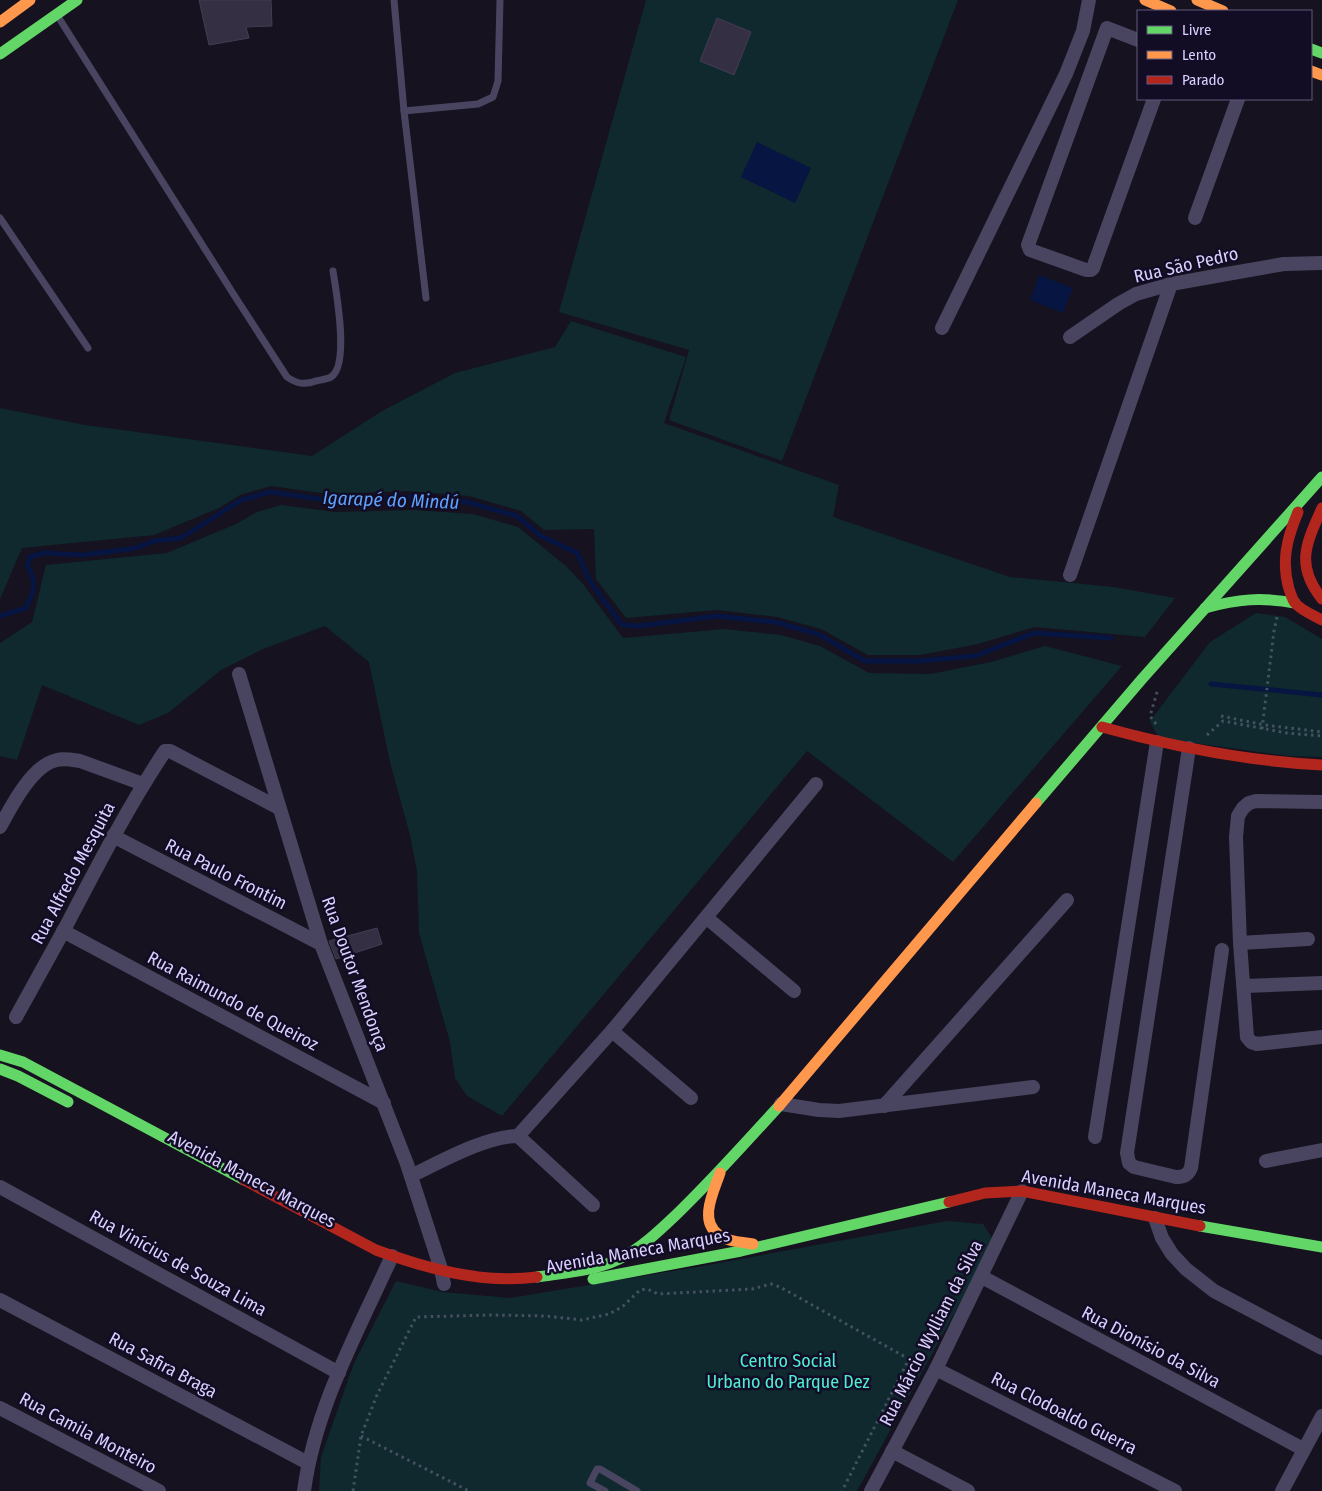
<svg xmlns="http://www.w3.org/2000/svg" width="1322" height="1491" font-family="'Fira Sans Condensed',sans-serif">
<rect width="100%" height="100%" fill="#16121f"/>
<g fill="#0f292e">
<path d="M646,0H958L782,461L669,420L689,350L559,312Z"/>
<path d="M571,321L686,357L664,423L839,485L833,517L1010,577L1114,587L1175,598L1145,637L1035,627L978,644L920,655H868L821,629L777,617L717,610L626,618L596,579L594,529L544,530L521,511L469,496L407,491L328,494L271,486L240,495L219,508L154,535L22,548L0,599V408L85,425L312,456L382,411L455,373L555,347Z"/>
<path d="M281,505L335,512L414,510L473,514L518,527L567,567L583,584L623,638L724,629L781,635L820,646L869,673L930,674L991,662L1045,646L1122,666L953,862L807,751L502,1116L467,1096L455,1078L450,1042L419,933L417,871L410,835L390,762L369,662L325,626L263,649L221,670L168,713L139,725L42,685L17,760L0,756V643L32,622L46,565L167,553L236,524L257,512Z"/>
<path d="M1256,613L1285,617L1322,639V757L1289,756L1165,739L1156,733L1150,721L1210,642Z"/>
<path d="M947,1221L983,1224L994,1241L857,1491H319L321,1457L354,1363L396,1281L443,1292L510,1298L697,1267Z"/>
</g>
<g fill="#061542">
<path d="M757,142L811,168L795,203L741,177Z"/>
<path d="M1039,275L1073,288L1063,313L1030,300Z"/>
</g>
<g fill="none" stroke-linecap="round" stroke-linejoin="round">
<g stroke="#061542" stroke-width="5">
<path d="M0,616L26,608C34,591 38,582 27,566L30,557L44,553L83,555L136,548L154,541L181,538L241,500L270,492L327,500L406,497L467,502L517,516L541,536L577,553L591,583L622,625L639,626L716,616L775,622L818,634L865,661H919L975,656L1034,633L1111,638"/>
<path d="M1211,684L1322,695"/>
</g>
</g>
<g fill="#342f42" stroke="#433c54">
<path d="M199,0H271L272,26L246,27L249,38L209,45Z"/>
<path d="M717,18L751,32L734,75L700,61Z"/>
<path d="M377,928L382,944L336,959L329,941Z"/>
</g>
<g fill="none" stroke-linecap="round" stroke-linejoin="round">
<g stroke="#445162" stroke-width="3" stroke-dasharray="2.5 4" stroke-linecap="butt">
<path d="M1221,716L1265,725L1322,732"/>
<path d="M1156,724L1150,716L1158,689"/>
<path d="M1262,729L1274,631L1277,617"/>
<path d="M1207,735L1223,721L1287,733L1322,736"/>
<path d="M361,1436L469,1491"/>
<path d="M353,1491L361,1436L377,1395L416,1317L491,1315L546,1316L582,1320L609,1314L622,1307L640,1290L647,1289L658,1294L752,1289L771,1284L780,1287L909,1359L842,1491"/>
</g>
<g stroke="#494561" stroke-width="7">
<path d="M394,0L404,111L426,298"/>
<path d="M57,15L234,295L287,377C297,384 305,385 316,381C320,380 328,379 331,377C350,365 336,291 333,271"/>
<path d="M404,111L478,104L493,97L498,81L500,0"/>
<path d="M0,218L88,348"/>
<path d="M605,1491L590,1483L597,1469H600L637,1491"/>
</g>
<g stroke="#494561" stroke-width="14">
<path d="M1138,40L1107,28L1028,245L1030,250L1086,270H1091L1093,268L1154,99"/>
<path d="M1195,218L1238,99"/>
<path d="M942,328L1066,74L1083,31L1089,0"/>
<path d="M1070,337L1118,304L1136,294L1171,284L1227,274L1284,264L1322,263"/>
<path d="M1070,575L1171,284"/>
<path d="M239,674L321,944L407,1164L441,1269L444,1284"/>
<path d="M1189,748L1127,1153L1129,1163L1134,1167L1176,1177C1184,1177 1188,1175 1191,1168L1222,950"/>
<path d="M1322,802L1256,801L1249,803L1243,808L1238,816L1236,837L1240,943L1247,1037L1251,1042L1257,1044L1322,1037"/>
<path d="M0,827C11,807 32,765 57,760C64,758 73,760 80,761L143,784"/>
<path d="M113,836L321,944"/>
<path d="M707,918L794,991"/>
<path d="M63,931L384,1103"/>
<path d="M1240,943L1308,939"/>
<path d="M1244,986L1322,983"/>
<path d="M16,1017C32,988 48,959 64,930C96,869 127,808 165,751H170L279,808"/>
<path d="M612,1031L691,1098"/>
<path d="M781,1104L819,1110L839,1111L1033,1087"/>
<path d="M884,1106L1067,900"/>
<path d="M518,1136L612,1031L816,784"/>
<path d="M1095,1137L1157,742"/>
<path d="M1266,1161L1322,1150"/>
<path d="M411,1176C440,1162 486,1136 518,1136L593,1205"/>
<path d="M0,1187L339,1373"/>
<path d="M1155,1218L1162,1238L1172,1254L1186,1269L1214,1291L1322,1348"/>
<path d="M982,1277L1303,1449"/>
<path d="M0,1300L308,1463"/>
<path d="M936,1369L1175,1491"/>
<path d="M0,1408L159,1491"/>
<path d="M892,1451L968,1491"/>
<path d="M304,1491C315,1408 358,1331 392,1256"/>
<path d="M871,1491L936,1369L1022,1191"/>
<path d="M1282,1491L1322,1416"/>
</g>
<g stroke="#63d668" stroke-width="11">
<path d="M1311,49L1322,53"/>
<path d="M0,54L77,0"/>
<path d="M1205,608C1238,599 1261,597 1295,603"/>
<path d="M1036,803L1142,679L1322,477"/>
<path d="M0,1055L23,1062L244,1180"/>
<path d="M0,1069L18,1076L68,1102"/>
<path d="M1200,1226L1322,1247"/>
<path d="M537,1277C564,1273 595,1271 619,1259C642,1248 661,1229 679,1212C714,1178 746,1142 779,1106"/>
<path d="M593,1279L741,1251L949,1202"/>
</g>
<g stroke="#ff974d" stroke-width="11">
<path d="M1145,0L1171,11"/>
<path d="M1197,0L1223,11"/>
<path d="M0,22L30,0"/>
<path d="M1311,71L1322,75"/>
<path d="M779,1106L1036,803"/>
<path d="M720,1173C714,1191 698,1221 719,1235C728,1242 742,1242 753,1244"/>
</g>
<g stroke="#b3261e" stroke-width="11">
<path d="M1322,508C1306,544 1295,565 1322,599"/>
<path d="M1298,512C1287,538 1281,561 1289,589C1291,594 1292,599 1295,603C1302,611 1313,615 1322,620"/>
<path d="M1102,727C1174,747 1247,761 1322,765"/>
<path d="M244,1180L376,1250C428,1269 482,1284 537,1277"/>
<path d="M949,1202L985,1193L1022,1191L1200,1226"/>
</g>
</g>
<g text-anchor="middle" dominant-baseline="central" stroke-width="5" stroke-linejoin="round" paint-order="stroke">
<g font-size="18" fill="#dad0ff" stroke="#130c25">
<text transform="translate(1186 265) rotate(-13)">Rua São Pedro</text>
<text transform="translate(73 873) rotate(-62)">Rua Alfredo Mesquita</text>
<text transform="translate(226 874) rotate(27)">Rua Paulo Frontim</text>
<text transform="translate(355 974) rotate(70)">Rua Doutor Mendonça</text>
<text transform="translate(233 1001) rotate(28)">Rua Raimundo de Queiroz</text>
<text transform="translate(252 1179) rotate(28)">Avenida Maneca Marques</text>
<text transform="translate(1114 1192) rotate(10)">Avenida Maneca Marques</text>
<text transform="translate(638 1251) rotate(-10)">Avenida Maneca Marques</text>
<text transform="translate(178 1263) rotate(29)">Rua Vinícius de Souza Lima</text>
<text transform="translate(931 1333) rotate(-63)">Rua Márcio Wylliam da Silva</text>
<text transform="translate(1151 1347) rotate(28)">Rua Dionísio da Silva</text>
<text transform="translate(163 1365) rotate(28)">Rua Safira Braga</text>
<text transform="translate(1064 1413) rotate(27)">Rua Clodoaldo Guerra</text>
<text transform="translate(88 1433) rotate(28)">Rua Camila Monteiro</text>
</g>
<g font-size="18" fill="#4fecd6" stroke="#130c25">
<text x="788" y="1361">Centro Social<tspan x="788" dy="21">Urbano do Parque Dez</tspan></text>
</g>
<g font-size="19" font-style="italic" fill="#5ea3ff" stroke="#130c25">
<text transform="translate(391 500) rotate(2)">Igarapé do Mindú</text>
</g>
</g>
<rect x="1137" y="10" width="175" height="90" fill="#130c25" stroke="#635a7c"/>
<rect x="1147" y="26" width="25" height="8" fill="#63d668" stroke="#635a7c"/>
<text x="1182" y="35" font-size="15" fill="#dad0ff">Livre</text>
<rect x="1147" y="51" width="25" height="8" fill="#ff974d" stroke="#635a7c"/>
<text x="1182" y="60" font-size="15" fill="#dad0ff">Lento</text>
<rect x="1147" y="76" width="25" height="8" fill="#b3261e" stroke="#635a7c"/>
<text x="1182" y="85" font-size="15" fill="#dad0ff">Parado</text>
</svg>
